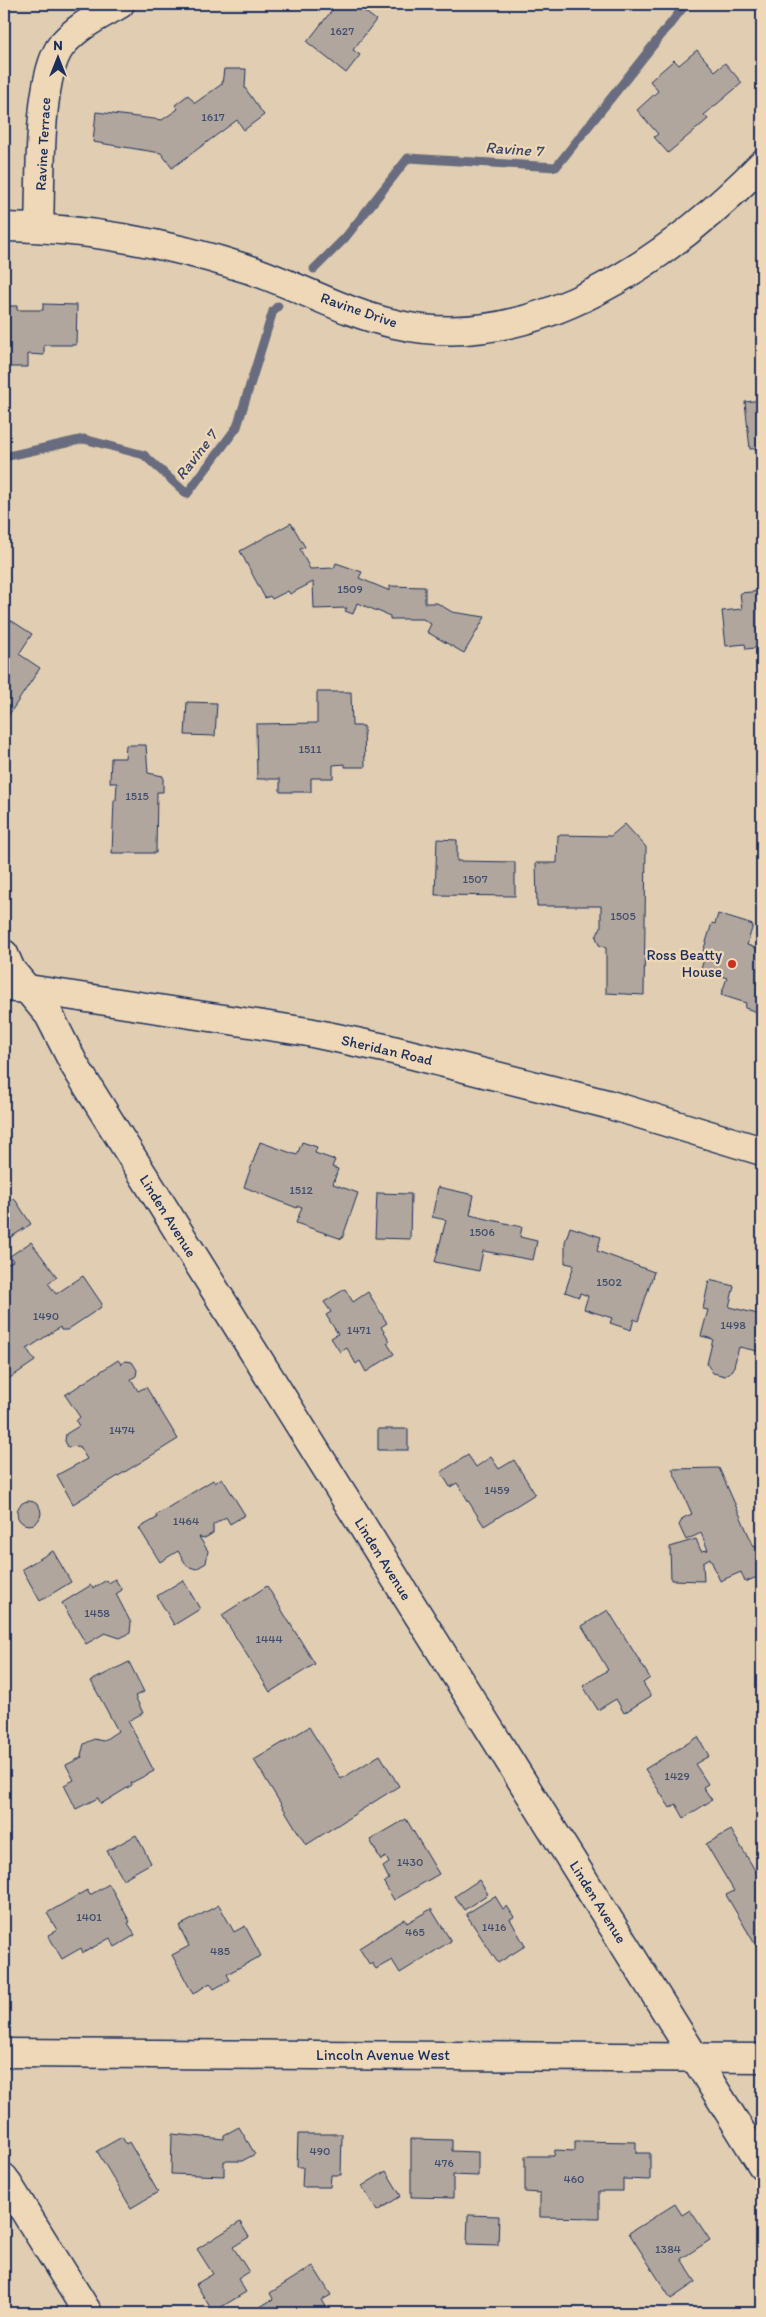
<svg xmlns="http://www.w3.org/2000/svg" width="766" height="2317" font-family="Itim,sans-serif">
<rect width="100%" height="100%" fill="#e1ceb2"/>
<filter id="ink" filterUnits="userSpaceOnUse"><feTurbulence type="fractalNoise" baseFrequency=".02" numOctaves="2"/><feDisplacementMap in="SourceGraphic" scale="10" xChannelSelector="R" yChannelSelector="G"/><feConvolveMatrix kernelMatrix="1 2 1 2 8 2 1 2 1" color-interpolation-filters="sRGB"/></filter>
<g filter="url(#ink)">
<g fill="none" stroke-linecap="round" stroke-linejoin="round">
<g stroke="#686c7e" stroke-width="9">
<path d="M314,269L345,238L408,158L556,167L686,4"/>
<path d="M4,457L84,439L144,455L187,494L237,427L273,311L278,306"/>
</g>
</g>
<g fill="#b0a69d" stroke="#1b2f5e">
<path d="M337,4H355L376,20L353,50L360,55L346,73L307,42Z"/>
<path d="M697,50L715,71L725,63L742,83L704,115L708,119L668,153L654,137L658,134L637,110L658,91L650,81L674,60L679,65Z"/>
<path d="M224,69H246L245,88L264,115L244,130L237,120L172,168L161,153L93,142L96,112L162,120L178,109L175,105L188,95L195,103L222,84Z"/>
<path d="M43,304L77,305L76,345H44V355L28,354V367H4V306H17V310H43Z"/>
<path d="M762,400V448L750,449L745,402Z"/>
<path d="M291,523L305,547L300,549L310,569L334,568L336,563L362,572L359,578L390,591V586L425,587V603H437L452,612L485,617L464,653L427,632L431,624L423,619H390V616L357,603L353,614L345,611L347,608L314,609L313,582L290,594L288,591L272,599L270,596L265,598L240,551Z"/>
<path d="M762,591V647L746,649L745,644L726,646L722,611L742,609L740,593Z"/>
<path d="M4,620L12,621L32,634L19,654L40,668L4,722Z"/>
<path d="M317,692H351L352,726H364L365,767H345V764L333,765V778H311V792H280V779H257L256,724L317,723Z"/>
<path d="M187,702L217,703L215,736L185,735Z"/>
<path d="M126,745H146L148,773L163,776V792H157L156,853H112L114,800H116L117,783H110L111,758H125Z"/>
<path d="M625,824L646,847L644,995L606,993V948L599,945L596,937L601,927V906H537L536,863H557L558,835L611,836Z"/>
<path d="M437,839L457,840V861L515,862V896L435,895Z"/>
<path d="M718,914L753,925L747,945L762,950L761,1013L745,1008L746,1003L721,995L727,978L701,969L704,959L701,958L712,923L715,924Z"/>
<path d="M260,1142L297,1155L302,1142L317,1147L315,1153L335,1160L332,1167L338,1169L333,1184L358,1193L342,1239L296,1223L302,1207L298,1206L297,1208L244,1187Z"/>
<path d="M438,1187L474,1195L470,1215L522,1227L520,1237L537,1241L533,1260L483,1251L479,1271L435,1262L446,1220L432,1217Z"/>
<path d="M377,1193L411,1194L410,1239L375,1238Z"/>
<path d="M14,1198L31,1224L5,1241L4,1204Z"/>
<path d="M570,1227L601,1237L597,1251L654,1272L638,1321L634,1319L631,1330L610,1323L612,1318L584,1309L588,1296L580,1293L579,1297L565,1292L574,1265L565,1263V1242Z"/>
<path d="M31,1242L57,1277L48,1283L56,1294L83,1276L102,1304L100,1308L67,1330H61L60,1327L27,1349L35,1361L4,1382V1334L8,1331L4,1324V1266L13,1261L10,1256Z"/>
<path d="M709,1280L734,1286L729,1307L762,1315V1352L739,1347L733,1370L725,1376L713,1373L707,1364L713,1339L701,1336L708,1310L703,1309Z"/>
<path d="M345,1289L353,1302L368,1292L387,1323L381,1327L390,1341L387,1343L394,1354L366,1372L360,1361L356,1364L347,1348L340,1352L331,1338L338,1334L326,1315L331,1312L324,1302Z"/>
<path d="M118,1360L121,1364L125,1361L132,1362L137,1370L136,1376L131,1379L138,1391L146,1387L178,1439L73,1504L57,1475L87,1459L79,1446L68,1447L65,1441L66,1434L79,1426L76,1421L80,1417L65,1395Z"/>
<rect x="378" y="1429" width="30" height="21"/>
<path d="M468,1455L476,1467L491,1457L499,1469L514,1460L535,1494L484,1526L457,1483L450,1487L441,1472Z"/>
<path d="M719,1468L754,1547L762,1544V1575L745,1582L741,1572L720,1581L710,1558L703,1562L704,1581L671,1580L670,1547L696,1539L701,1551L708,1550L701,1533L686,1540L679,1525L683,1518L692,1514L672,1469Z"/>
<path d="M222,1478L245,1515L230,1524L226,1517L213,1525V1533L205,1538L199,1537L208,1551L206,1563L196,1569L187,1566L178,1551L160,1562L139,1528L157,1518L156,1515L213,1480L215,1483Z"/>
<circle cx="29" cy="1513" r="12"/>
<path d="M53,1551L71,1582L40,1601L22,1569Z"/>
<path d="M115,1579L122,1590L116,1594L131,1623L130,1633L120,1638L105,1633L86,1644L62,1603L91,1585L93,1588L107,1580L109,1583Z"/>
<path d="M183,1580L200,1609L174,1625L157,1596Z"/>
<path d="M267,1586L315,1664L270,1692L222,1615Z"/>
<path d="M608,1610L650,1678L643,1683L651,1696L624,1713L616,1699L598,1710L583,1686L608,1670L582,1626Z"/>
<path d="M129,1662L144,1692L135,1696L143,1713L128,1721L154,1771L131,1783L132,1785L101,1804L98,1798L76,1809L64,1785L74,1780L66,1765L82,1757L81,1755L84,1744L94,1739L103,1741L118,1731L91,1681Z"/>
<path d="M309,1727L341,1779L380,1755L399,1786L306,1845L254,1760Z"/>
<path d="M698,1737L709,1756L695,1764L708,1784L703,1787L712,1800L684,1818L676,1804L670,1808L645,1769Z"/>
<path d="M406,1819L439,1874L394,1900L384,1883L389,1879L383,1867L389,1863L386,1857L381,1860L370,1840Z"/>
<path d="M731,1830L759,1877L762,1875V1956L726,1895L734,1891L706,1844Z"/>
<path d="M136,1835L151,1863L123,1879L107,1851Z"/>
<path d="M479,1880L488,1894L464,1910L455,1896Z"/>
<path d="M109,1884L130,1922L128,1923L135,1935L115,1947L110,1938L83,1953L81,1948L62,1959L48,1935L57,1930L47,1913L87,1890L90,1895Z"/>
<path d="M495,1896L503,1909L507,1906L514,1917L510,1919L525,1946L498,1963L466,1914Z"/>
<path d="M219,1905L234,1932L245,1926L261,1956L227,1974L230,1980L214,1989L210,1983L193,1994L172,1955L189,1946L179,1926Z"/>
<path d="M431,1909L451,1941L400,1973L392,1960L376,1969L372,1963L370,1965L359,1948L405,1919L407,1923Z"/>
<path d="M239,2127L255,2154L242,2161H224V2176L171,2174L172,2134L224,2139V2135Z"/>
<path d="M298,2134H342L341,2175H331L330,2187H302L303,2167H297Z"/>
<path d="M122,2137L126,2144L129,2142L158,2192L131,2208L97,2151Z"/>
<path d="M411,2139L452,2140V2151L478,2152V2176L453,2175V2198L411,2197Z"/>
<path d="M575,2141L636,2142V2153H650V2180L623,2179V2191H599V2218L540,2217V2193L525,2192V2156H554L555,2150L575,2151Z"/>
<path d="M386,2171L401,2196L377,2211L362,2186Z"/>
<path d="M675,2204L682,2215L690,2210L710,2240L681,2259L696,2282L671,2299L629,2233Z"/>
<path d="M468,2215L499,2216L498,2245L467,2244Z"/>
<path d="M240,2222L249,2237L233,2247L249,2272L238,2279L246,2292L213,2312L196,2284L213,2274L197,2249Z"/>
<path d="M313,2266L331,2295L322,2300L330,2313H257L255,2310L273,2299L270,2293Z"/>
</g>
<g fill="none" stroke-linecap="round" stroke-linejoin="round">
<defs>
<g id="street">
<path d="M4,227C85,228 170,244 248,269C297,285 344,313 395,324C533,357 671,257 762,164"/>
<path d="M39,228C41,185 37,78 61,46C77,26 99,16 120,4"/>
<path d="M4,954L11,970L49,1015L75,1066L762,2165"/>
<path d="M4,2053L762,2058"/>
</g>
<g id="secondary">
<path d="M4,987L28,989L308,1032L389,1049L607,1104L762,1151"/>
<path d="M4,2178L88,2313"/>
</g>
</defs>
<use href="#street" stroke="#1b2f5e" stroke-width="31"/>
<use href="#secondary" stroke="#1b2f5e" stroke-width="31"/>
<use href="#street" stroke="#eed8b7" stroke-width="28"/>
<use href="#secondary" stroke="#eed8b7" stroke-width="28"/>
</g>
</g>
<circle fill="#c8321e" stroke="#eed8b7" stroke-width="2" cx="732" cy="964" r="5"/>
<g text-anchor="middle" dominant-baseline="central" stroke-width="4.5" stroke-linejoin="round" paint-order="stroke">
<g font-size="12" fill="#404d6e">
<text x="342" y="31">1627</text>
<text x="213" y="117">1617</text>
<text x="350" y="589">1509</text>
<text x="310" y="749">1511</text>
<text x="137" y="796">1515</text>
<text x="475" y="879">1507</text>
<text x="623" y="916">1505</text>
<text x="301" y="1190">1512</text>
<text x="482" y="1232">1506</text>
<text x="609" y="1282">1502</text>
<text x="46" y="1316">1490</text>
<text x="733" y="1325">1498</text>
<text x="359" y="1330">1471</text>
<text x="122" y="1430">1474</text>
<text x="497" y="1490">1459</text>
<text x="186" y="1521">1464</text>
<text x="97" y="1613">1458</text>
<text x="269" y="1639">1444</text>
<text x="677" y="1776">1429</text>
<text x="410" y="1862">1430</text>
<text x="89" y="1917">1401</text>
<text x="494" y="1927">1416</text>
<text x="415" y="1932">465</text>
<text x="220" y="1951">485</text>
<text x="320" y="2151">490</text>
<text x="444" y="2163">476</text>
<text x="574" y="2179">460</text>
<text x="668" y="2249">1384</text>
</g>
<g font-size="15" fill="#1b2f5e" stroke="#eed8b7">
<text transform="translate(43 144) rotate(-87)">Ravine Terrace</text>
<text transform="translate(359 310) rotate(19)">Ravine Drive</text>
<text transform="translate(387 1050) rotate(13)">Sheridan Road</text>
<text transform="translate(168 1216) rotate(58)">Linden Avenue</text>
<text transform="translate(383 1559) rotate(58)">Linden Avenue</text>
<text transform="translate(598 1902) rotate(58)">Linden Avenue</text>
<text x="383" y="2055">Lincoln Avenue West</text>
</g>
<g font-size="15" fill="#1b2f5e" stroke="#eed8b7" text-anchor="end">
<text x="722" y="955">Ross Beatty<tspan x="722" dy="17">House</tspan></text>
</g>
<g font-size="16" font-style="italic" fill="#3b486b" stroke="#eed8b7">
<text transform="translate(514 149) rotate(4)">Ravine 7</text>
<text transform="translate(196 455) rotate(-52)">Ravine 7</text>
</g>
</g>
<rect width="766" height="2317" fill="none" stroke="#eed8b7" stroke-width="20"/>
<rect x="10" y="10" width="746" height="2297" fill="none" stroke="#1b2f5e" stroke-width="2" filter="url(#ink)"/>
<g transform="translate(58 58)" stroke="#eed8b7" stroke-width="4" paint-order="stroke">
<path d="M0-4L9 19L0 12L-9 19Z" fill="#1b2f5e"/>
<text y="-8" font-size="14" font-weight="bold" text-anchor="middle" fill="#1b2f5e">N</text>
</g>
</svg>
